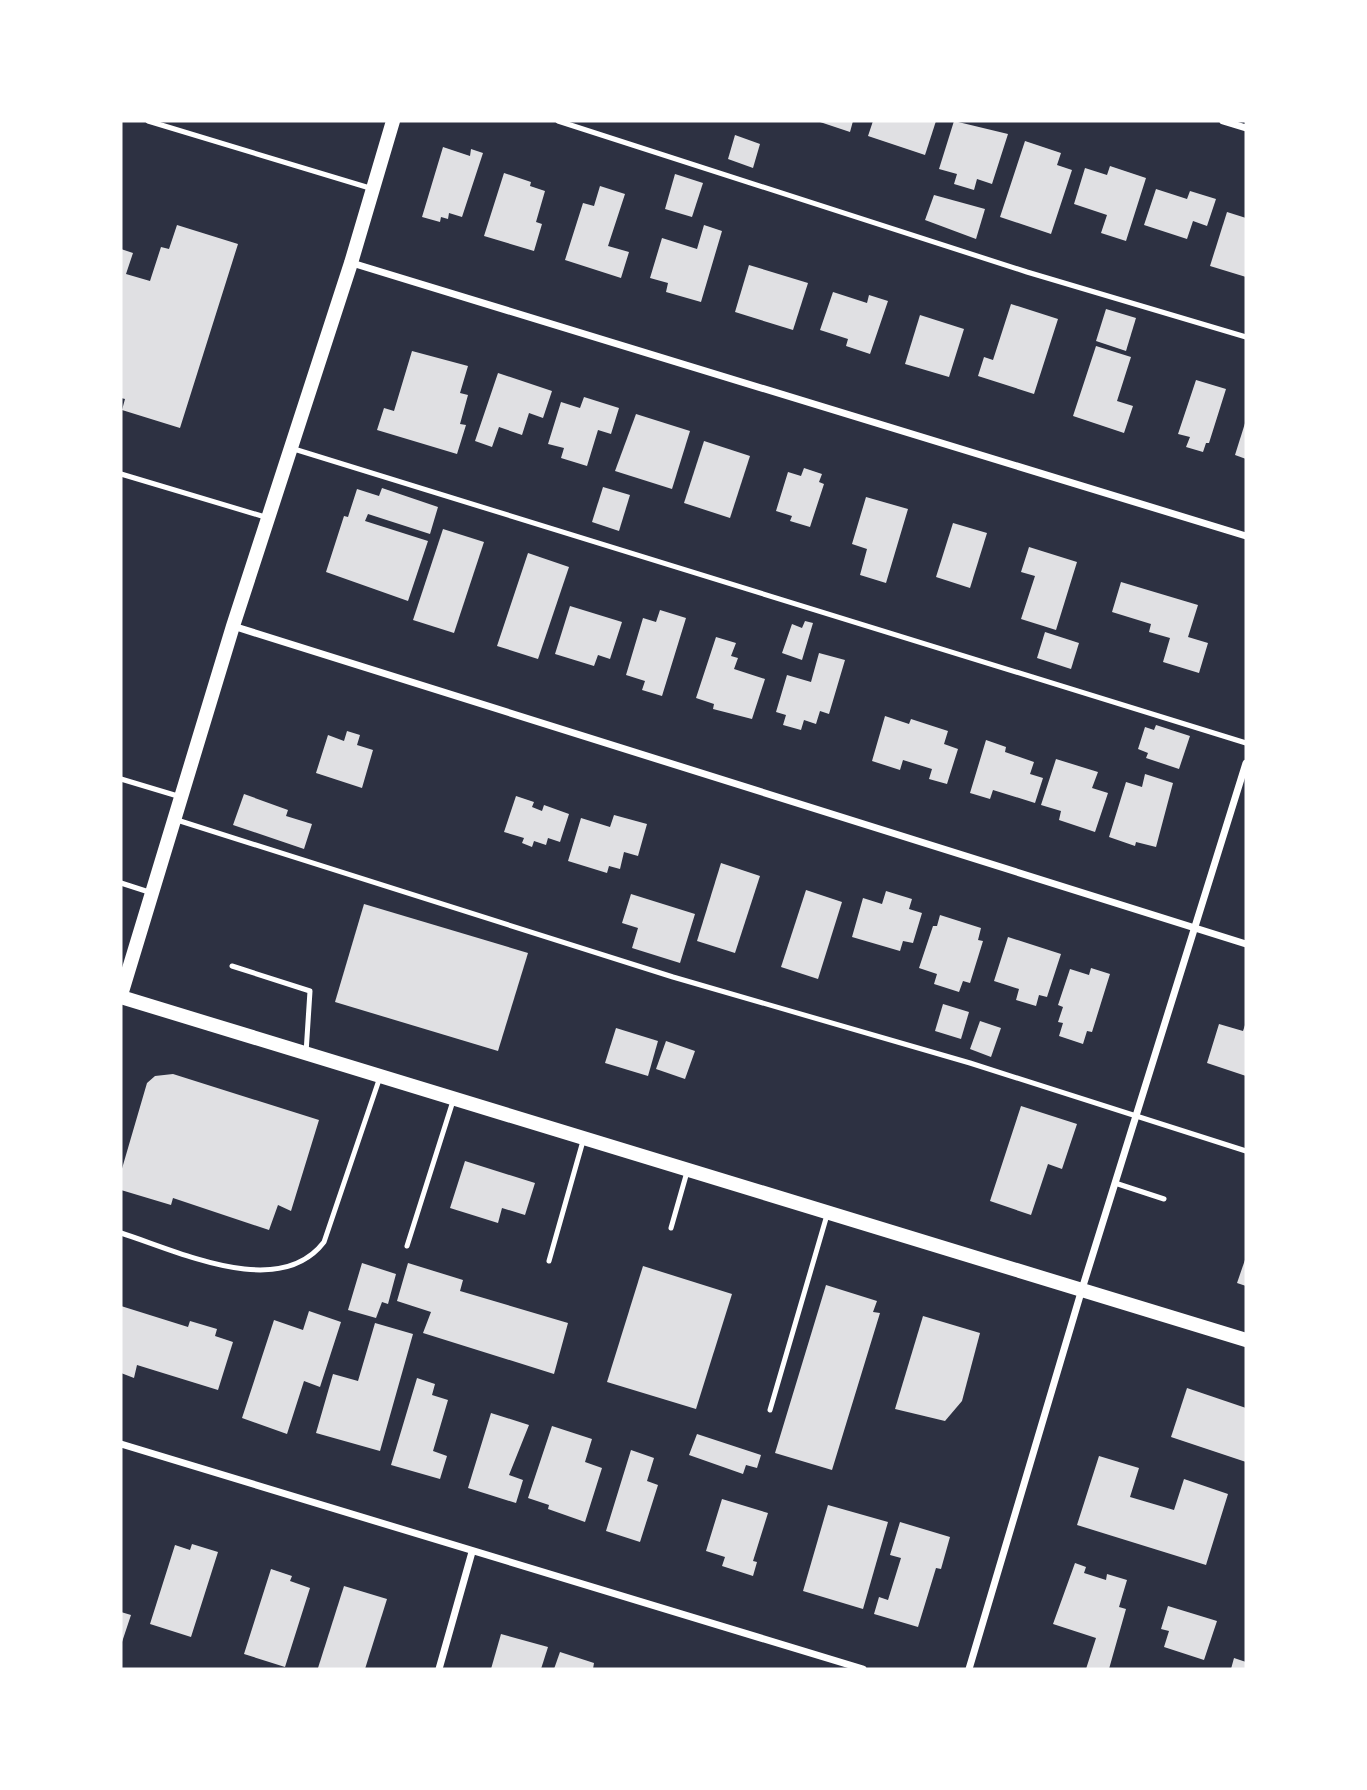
<svg xmlns="http://www.w3.org/2000/svg" width="1367" height="1790" font-family="'Asap Condensed',sans-serif">
<rect width="100%" height="100%" fill="#2d3142"/>
<g fill="#e0e0e3">
<path d="M817,121H853L850,132Z"/>
<path d="M873,121H936L925,155L868,136Z"/>
<path d="M954,121L1008,134L992,184L977,179L974,190L954,184L957,174L939,169Z"/>
<path d="M735,135L760,144L753,168L728,159Z"/>
<path d="M1025,141L1061,153L1057,165L1072,170L1051,234L1000,217Z"/>
<path d="M443,147L470,156L471,149L483,153L462,217L449,213L448,219L441,217L440,222L422,217Z"/>
<path d="M1110,166L1146,178L1126,241L1101,233L1107,215L1074,204L1085,168L1107,175Z"/>
<path d="M504,173L531,182L530,186L545,191L536,222L542,224L534,251L484,236Z"/>
<path d="M675,174L703,183L692,217L665,209Z"/>
<path d="M600,186L625,194L608,246L629,252L621,278L565,260L583,203L594,206Z"/>
<path d="M1156,189L1187,199L1190,191L1216,199L1207,226L1193,221L1187,239L1144,225Z"/>
<path d="M934,195L985,209L976,239L925,220Z"/>
<path d="M1227,212L1246,218V277L1210,266Z"/>
<path d="M177,225L238,244L180,428L122,410L125,399L121,398V249L133,253L126,274L150,281L161,247L169,249Z"/>
<path d="M704,225L722,231L701,302L666,292L668,283L650,278L662,238L697,249Z"/>
<path d="M749,265L808,283L793,330L735,312Z"/>
<path d="M833,292L867,303L869,295L888,301L870,354L846,346L848,339L820,330Z"/>
<path d="M1011,304L1058,319L1034,394L978,376L984,357L993,360Z"/>
<path d="M1106,309L1136,318L1126,351L1096,341Z"/>
<path d="M920,315L964,329L949,377L905,364Z"/>
<path d="M1096,346L1131,357L1117,401L1133,406L1124,433L1073,416Z"/>
<path d="M412,351L468,366L460,393L468,395L460,424L466,425L457,454L377,430L384,408L394,411Z"/>
<path d="M498,373L552,391L543,418L529,413L522,435L499,427L492,447L475,441Z"/>
<path d="M1196,380L1226,389L1209,443H1206L1203,452L1186,447L1190,437L1178,434Z"/>
<path d="M584,397L619,408L611,434L598,430L587,466L561,458L564,448L548,444L561,402L580,408Z"/>
<path d="M636,414L690,431L672,489L615,471Z"/>
<path d="M1246,420V459L1235,455Z"/>
<path d="M704,441L750,456L730,518L684,503Z"/>
<path d="M804,468L822,474L819,482L824,484L810,527L790,521L792,516L776,511L788,472L801,476Z"/>
<path d="M603,487L630,495L619,531L592,522Z"/>
<path d="M382,488L438,507L430,534L368,514L365,521L428,541L408,601L326,572L344,516L348,517L357,489L379,496Z"/>
<path d="M866,497L908,509L886,583L860,575L867,549L852,544Z"/>
<path d="M953,523L987,533L970,588L936,577Z"/>
<path d="M443,529L484,542L454,633L413,620Z"/>
<path d="M1029,547L1077,562L1056,630L1021,619L1035,576L1021,572Z"/>
<path d="M528,553L569,567L538,659L497,646Z"/>
<path d="M1121,582L1198,605L1188,637L1208,643L1199,673L1163,662L1170,638L1149,632L1151,624L1112,612Z"/>
<path d="M570,606L622,622L610,659L598,655L594,666L555,654Z"/>
<path d="M660,610L686,618L662,696L642,690L645,681L626,675L643,618L656,622Z"/>
<path d="M805,621L813,623L802,660L782,653L792,624L802,628Z"/>
<path d="M1045,632L1079,643L1071,669L1037,658Z"/>
<path d="M716,637L736,643L731,656L738,658L734,669L765,679L752,719L713,709L714,704L696,698Z"/>
<path d="M819,653L845,660L829,714L820,711L816,724L804,720L801,730L783,725L786,715L776,712L787,675L811,682Z"/>
<path d="M885,716L909,724L911,719L948,731L944,744L958,749L947,784L929,779L932,769L903,760L900,770L872,761Z"/>
<path d="M1156,725L1190,736L1179,769L1146,758L1148,753L1138,749L1145,727L1154,730Z"/>
<path d="M347,731L360,735L357,745L373,750L362,788L316,773L328,735L344,741Z"/>
<path d="M986,740L1006,747L1005,752L1034,762L1030,774L1043,778L1035,803L993,790L990,799L970,793Z"/>
<path d="M1056,759L1098,772L1092,788L1108,793L1095,832L1059,820L1061,811L1041,805Z"/>
<path d="M1145,774L1173,783L1156,847L1136,842L1135,846L1109,837L1126,782L1142,787Z"/>
<path d="M244,794L288,810L286,816L312,824L304,849L233,825Z"/>
<path d="M516,796L534,802L532,807L542,811L544,805L569,814L560,842L548,838L546,845L534,841L532,847L522,843L524,838L504,832Z"/>
<path d="M614,815L647,824L638,856L624,852L620,869L609,866L607,873L568,861L581,818L610,827Z"/>
<path d="M721,863L760,876L735,953L697,941Z"/>
<path d="M806,890L842,902L818,979L781,967Z"/>
<path d="M886,891L912,899L909,909L922,913L913,943L903,941L900,951L852,937L863,898L882,904Z"/>
<path d="M631,894L695,914L680,963L632,948L638,928L622,923Z"/>
<path d="M364,904L528,953L498,1051L335,1002Z"/>
<path d="M940,915L981,928L978,940L983,941L970,983L963,981L959,992L934,984L937,974L919,968L933,926H937Z"/>
<path d="M1008,937L1061,954L1047,997L1039,995L1036,1006L1016,1000L1019,989L994,981Z"/>
<path d="M1091,968L1110,974L1092,1032L1087,1031L1083,1044L1059,1036L1063,1023L1058,1022L1063,1007L1058,1005L1070,969L1089,975Z"/>
<path d="M943,1004L969,1012L961,1039L935,1031Z"/>
<path d="M980,1021L1001,1028L991,1057L970,1049Z"/>
<path d="M1246,1022V1076L1207,1063L1219,1024L1243,1031Z"/>
<path d="M616,1028L658,1041L648,1076L605,1063Z"/>
<path d="M666,1041L695,1051L685,1079L656,1069Z"/>
<path d="M173,1074L319,1120L291,1211L278,1205L269,1230L173,1198L171,1205L121,1190V1172L147,1083L155,1076Z"/>
<path d="M1021,1106L1077,1124L1062,1169L1048,1164L1031,1215L990,1201Z"/>
<path d="M465,1161L535,1183L525,1215L502,1208L498,1223L450,1208Z"/>
<path d="M1246,1257V1286L1237,1283Z"/>
<path d="M362,1263L396,1274L388,1304L382,1302L376,1318L348,1310Z"/>
<path d="M408,1263L463,1280L460,1291L568,1323L554,1374L423,1333L431,1312L397,1301Z"/>
<path d="M643,1266L732,1294L696,1409L607,1382Z"/>
<path d="M826,1285L877,1301L873,1312L880,1313L832,1470L775,1453Z"/>
<path d="M121,1306L188,1327L190,1321L217,1329L215,1336L233,1342L218,1390L137,1365L134,1378L121,1373Z"/>
<path d="M309,1311L341,1322L320,1387L304,1381L287,1434L242,1418L274,1320L303,1330Z"/>
<path d="M923,1316L980,1333L962,1401L945,1421L895,1409Z"/>
<path d="M375,1323L413,1334L380,1451L316,1433L333,1374L358,1381Z"/>
<path d="M417,1378L435,1384L432,1395L448,1400L433,1451L447,1456L440,1479L391,1465Z"/>
<path d="M1187,1388L1246,1408V1462L1171,1437Z"/>
<path d="M491,1413L529,1425L509,1475L523,1480L516,1503L468,1488Z"/>
<path d="M552,1426L592,1439L585,1462L602,1468L585,1522L548,1509L549,1505L528,1498Z"/>
<path d="M697,1434L761,1455L757,1468L746,1465L743,1474L689,1455Z"/>
<path d="M631,1450L654,1458L647,1481L658,1485L640,1542L606,1531Z"/>
<path d="M1099,1456L1139,1468L1130,1497L1174,1510L1184,1479L1228,1494L1206,1565L1077,1525Z"/>
<path d="M722,1499L768,1513L753,1561L757,1562L753,1576L722,1566L725,1557L706,1551Z"/>
<path d="M828,1505L888,1522L863,1609L803,1591Z"/>
<path d="M900,1522L950,1537L941,1569L936,1568L918,1627L874,1614L879,1597L888,1600L901,1558L890,1555Z"/>
<path d="M192,1544L218,1552L191,1637L150,1624L175,1545L190,1550Z"/>
<path d="M1075,1563L1086,1567L1084,1573L1106,1580L1107,1574L1127,1580L1119,1607L1126,1609L1109,1669H1086L1096,1638L1053,1624Z"/>
<path d="M271,1569L292,1576L290,1581L310,1588L285,1667L244,1654Z"/>
<path d="M344,1586L387,1599L365,1669H321L318,1668Z"/>
<path d="M1168,1606L1217,1621L1204,1660L1164,1647L1169,1631L1161,1629Z"/>
<path d="M121,1612L131,1615L121,1645Z"/>
<path d="M501,1634L548,1647L541,1669H491Z"/>
<path d="M560,1652L594,1663L593,1669H554Z"/>
<path d="M1234,1658L1246,1662V1669H1231Z"/>
</g>
<g fill="none" stroke-linecap="round" stroke-linejoin="round">
<g stroke="#fff" stroke-width="5">
<path d="M148,121L373,189"/>
<path d="M558,121L1027,272L1246,337"/>
<path d="M294,449L1246,743"/>
<path d="M121,474L265,517"/>
<path d="M121,779L181,797"/>
<path d="M177,820L673,977L970,1063L1246,1151"/>
<path d="M121,883L152,893"/>
<path d="M232,966L310,991L306,1053"/>
<path d="M1115,1183L1164,1199"/>
<path d="M671,1228L687,1172"/>
<path d="M121,1233C178,1251 279,1301 324,1242L380,1077"/>
<path d="M407,1246L453,1101"/>
<path d="M549,1261L583,1141"/>
<path d="M770,1410L827,1215"/>
</g>
<g stroke="#fff" stroke-width="7">
<path d="M1223,121L1246,128"/>
<path d="M352,263L1246,536"/>
<path d="M233,626L1246,944"/>
<path d="M121,1444L863,1669"/>
<path d="M439,1669L472,1552"/>
<path d="M969,1669L1082,1289L1246,763"/>
</g>
<g stroke="#fff" stroke-width="14">
<path d="M121,995L233,626L351,263L393,121"/>
<path d="M121,997L1246,1340"/>
</g>
</g>
<rect width="1367" height="1790" fill="none" stroke="#ffffff" stroke-width="245"/>
</svg>
